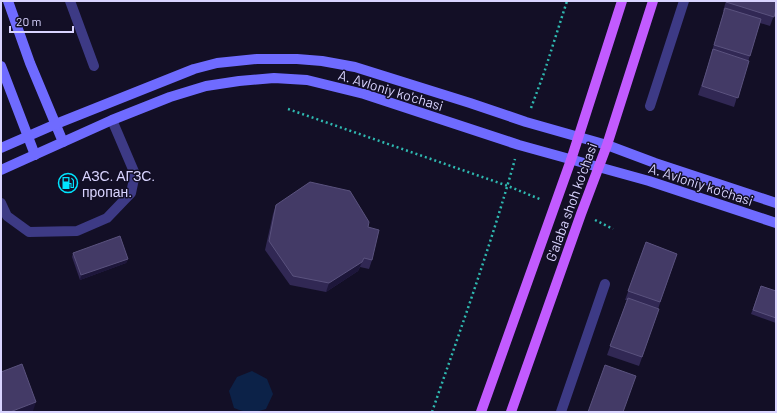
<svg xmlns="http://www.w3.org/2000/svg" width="777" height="413" font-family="Barlow,sans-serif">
<rect width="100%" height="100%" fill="#130f26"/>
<path fill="#0c2248" d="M252,371L267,379L273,394L266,409C254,413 246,413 234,408L229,391L237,377Z"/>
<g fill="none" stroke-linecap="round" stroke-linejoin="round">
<g stroke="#2fb8b0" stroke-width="2.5" stroke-dasharray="2 3" stroke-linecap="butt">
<path d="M531,108L544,73L567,1"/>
<path d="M288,109L508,186L542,200"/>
<path d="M595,220L613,229"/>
<path d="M432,412C461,328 491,245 515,159"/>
</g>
<g stroke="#3d3a85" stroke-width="10">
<path d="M70,1L94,66"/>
<path d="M1,203L7,216L29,232L77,231L107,218L131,193L135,174L112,120"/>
<path d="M561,412L605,284"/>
</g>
<path stroke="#3d3a85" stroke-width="10" d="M650,106L684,1"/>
<g stroke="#6f6bff" stroke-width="10">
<path d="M8,1L30,63L63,142"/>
<path d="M1,66L35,155"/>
<path d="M1,148L56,124L194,69L217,63L257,59H297L322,61L355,67L470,103L526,122L607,145L655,163L776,203"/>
<path d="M1,170L112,120L170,97L206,86L239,81L274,78L307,80L364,94L519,145L649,181L776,223"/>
</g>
<g stroke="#c25bff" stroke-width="10">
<path d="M481,412L571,160L622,1"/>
<path d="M511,412L581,214L607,145L653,1"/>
</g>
</g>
<g fill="#312854">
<path d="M726,1H776V10L770,26L760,23L734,107L698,95L712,54H711L724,11H723Z"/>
<path d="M276,205L368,227L372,260L369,269L360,267L358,271L326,292L290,285L265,250L273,214Z"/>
<path d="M646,242L677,254L658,309H659L639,366L607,355L627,300H625Z"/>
<path d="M73,253L128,259L126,263L80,280L72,257Z"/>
<path d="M761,286L776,291V323L751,314Z"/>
</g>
<g fill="#1d163a">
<path d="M364,258L358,271L326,292L329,283Z"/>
<path d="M128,259L126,263L80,280L81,275Z"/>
<path d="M36,402L33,411L30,412H10Z"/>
</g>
<g fill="#433a66" stroke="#5a527e">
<path d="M727,1H776V10L774,17L726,2Z"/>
<path d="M725,8L761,19L750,56L714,45Z"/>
<path d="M713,49L749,61L738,98L702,86Z"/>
<path d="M310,182L350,191L369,222L368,227L379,230L372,260L364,258L362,262L329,283L293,276L269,241L276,205Z"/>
<path d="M120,236L128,259L81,275L73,253Z"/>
<path d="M646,242L677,254L660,302L628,291Z"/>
<path d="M761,286L776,291V318L753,310Z"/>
<path d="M628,298L659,309L642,357L610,346Z"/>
<path d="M22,364L36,402L10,412H1V372Z"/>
<path d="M605,365L636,376L623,412H588Z"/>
</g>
<defs>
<symbol id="fuel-ring" viewBox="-11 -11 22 22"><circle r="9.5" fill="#130f26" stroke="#00e5ff" stroke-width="1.5"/><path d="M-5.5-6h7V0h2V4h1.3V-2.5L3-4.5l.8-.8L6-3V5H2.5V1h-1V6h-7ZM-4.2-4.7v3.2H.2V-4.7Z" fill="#00e5ff"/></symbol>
</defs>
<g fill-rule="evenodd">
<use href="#fuel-ring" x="57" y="172" width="22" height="22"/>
</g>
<g text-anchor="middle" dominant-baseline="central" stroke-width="3" stroke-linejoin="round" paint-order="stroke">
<g font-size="14" fill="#d9d4ff" stroke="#130f26">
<text transform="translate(391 90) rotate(17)">A. Avloniy ko'chasi</text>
<text transform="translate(701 184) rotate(18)">A. Avloniy ko'chasi</text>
<text transform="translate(571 202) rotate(-70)">G'alaba shoh ko'chasi</text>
</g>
<g font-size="14" fill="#d9d4ff" stroke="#130f26" text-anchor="start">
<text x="82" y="175">АЗС. АГЗС.<tspan x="82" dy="16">пропан.</tspan></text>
</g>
</g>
<rect width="777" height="413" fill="none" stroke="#d9d4ff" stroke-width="4"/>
<path d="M10 26v6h63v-6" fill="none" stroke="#d9d4ff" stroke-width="2"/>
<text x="16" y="26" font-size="12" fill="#d9d4ff" stroke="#130f26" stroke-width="3" paint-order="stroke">20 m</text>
</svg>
